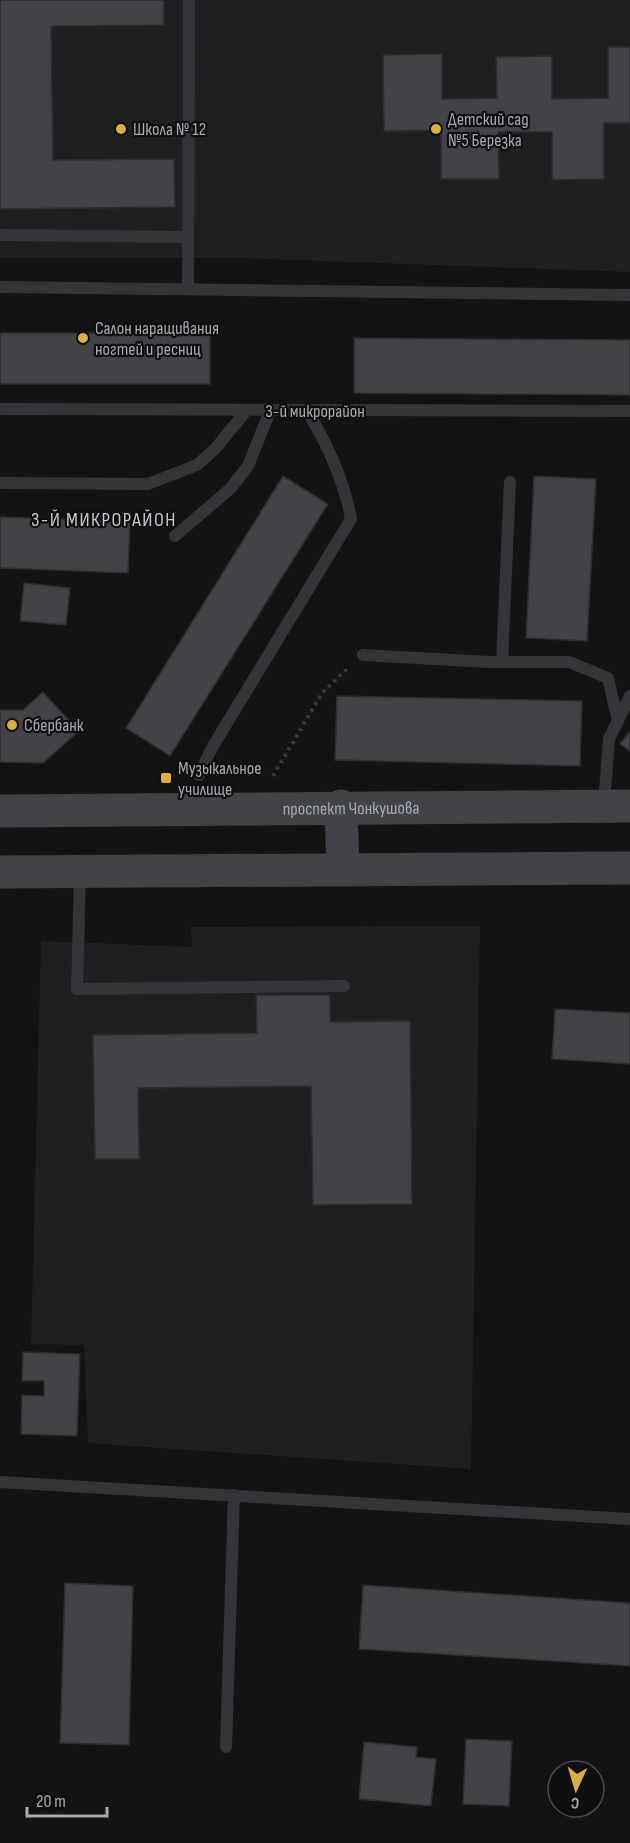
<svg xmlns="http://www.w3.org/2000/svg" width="630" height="1843" font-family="'Sofia Sans Condensed',sans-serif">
<rect width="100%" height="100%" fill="#131314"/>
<g fill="#1f1f21">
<path d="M0,0H630V272L241,258H0Z"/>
<path d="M480,926L471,1469L88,1443L84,1345L31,1344L41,941L192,947L191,927Z"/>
</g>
<g fill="#424347" stroke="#2d2d30" stroke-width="1.5">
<path d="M0,0H164V25L51,26L53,160L174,159L175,207L0,209Z"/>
<path d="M608,47H630V123H604V179L552,180V132H498L499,179H441V130L384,131L383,55L442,54V99L497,98L496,57L552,56V99L608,98Z"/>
<rect x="0" y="333" width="210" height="51"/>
<path d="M354,338L630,340V395L354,393Z"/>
<path d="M283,476L328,504L170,756L126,728Z"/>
<path d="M534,476L596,479L587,641L526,638Z"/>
<path d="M0,517L130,521L128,573L0,568Z"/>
<path d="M24,583L70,588L66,625L20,621Z"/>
<path d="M43,692L79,731L43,763L0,762V710H23Z"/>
<path d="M337,696L582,701L580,766L335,760Z"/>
<path d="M630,731V751L620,744Z"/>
<path d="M256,995H330V1022L410,1021L412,1204L313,1205L311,1086L138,1088L139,1159H95L93,1035L257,1033Z"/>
<path d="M555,1009L630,1013V1064L552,1059Z"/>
<path d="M23,1352L80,1354L77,1436L21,1434L22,1395L44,1396V1381H22Z"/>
<path d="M65,1583L133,1586L129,1745L60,1743Z"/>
<path d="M363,1585L630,1603V1666L359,1649Z"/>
<path d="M466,1739L512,1741L509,1806L463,1804Z"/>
<path d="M364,1742L417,1747L416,1757L436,1759L431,1806L359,1799Z"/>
</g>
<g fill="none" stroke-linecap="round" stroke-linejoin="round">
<path stroke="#3a3b3f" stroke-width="4" stroke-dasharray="3 4.5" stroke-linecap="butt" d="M273,776L322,693L349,667"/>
<g stroke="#343538" stroke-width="12">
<path d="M0,235L188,237"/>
<path d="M0,287L630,295"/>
<path d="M188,289L189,0"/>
<path d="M0,409L630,411"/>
<path d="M0,483L148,484L197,465L215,449L246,411"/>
<path d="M175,536L230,489L248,466L270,411"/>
<path d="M363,655L489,662H569L608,678L618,721"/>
<path d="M502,662L510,482"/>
<path d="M199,775L213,746L351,519C344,480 328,445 307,411"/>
<path d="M604,804L609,739L630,696"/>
<path d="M80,873L77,989L344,986"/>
<path d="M0,1482L630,1519"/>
<path d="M226,1747L234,1495"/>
</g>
<g stroke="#424348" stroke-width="33">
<path d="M341,806L343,870"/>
<path id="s1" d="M0,811L630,806"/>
<path d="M0,872L630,868"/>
</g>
</g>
<g fill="#dbaf44" stroke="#0e0e0f" stroke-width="2">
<circle cx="121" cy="129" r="6"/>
<circle cx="436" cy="129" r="6"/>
<circle cx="83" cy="338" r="6"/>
<circle cx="12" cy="725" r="6"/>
<rect x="160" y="772" width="12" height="12" rx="3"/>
</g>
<g text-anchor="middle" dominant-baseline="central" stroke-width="4.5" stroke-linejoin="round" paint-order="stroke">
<g font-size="18" fill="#a6a9b3" stroke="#0e0e0f" text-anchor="start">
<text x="448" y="119">Детский сад<tspan x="448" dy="21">№5 Березка</tspan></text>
<text x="133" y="129">Школа № 12</text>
<text x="95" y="328">Салон наращивания<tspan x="95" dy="21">ногтей и ресниц</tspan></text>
<text x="24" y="725">Сбербанк</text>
<text x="178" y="768">Музыкальное<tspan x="178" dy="21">училище</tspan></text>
</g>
<g font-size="18" fill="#a6a9b3" stroke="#0e0e0f">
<text x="315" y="411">3-й микрорайон</text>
<text stroke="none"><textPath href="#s1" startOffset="351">проспект Чонкушова</textPath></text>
</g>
<g font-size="20" letter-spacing="1.5" fill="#c6c8cf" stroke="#0e0e0f">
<text x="104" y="520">3-Й МИКРОРАЙОН</text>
</g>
</g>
<g transform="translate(576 1789) rotate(184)"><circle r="28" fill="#0e0e0f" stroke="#4b4c51" stroke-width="1.5"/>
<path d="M0-4.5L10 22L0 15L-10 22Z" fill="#dbaf44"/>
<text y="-9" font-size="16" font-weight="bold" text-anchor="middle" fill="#a6a9b3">С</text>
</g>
<path d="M27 1807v9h80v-9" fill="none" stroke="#a6a9b3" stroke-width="3"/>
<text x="36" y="1807" font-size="18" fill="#a6a9b3" stroke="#0e0e0f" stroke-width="4.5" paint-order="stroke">20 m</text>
</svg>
